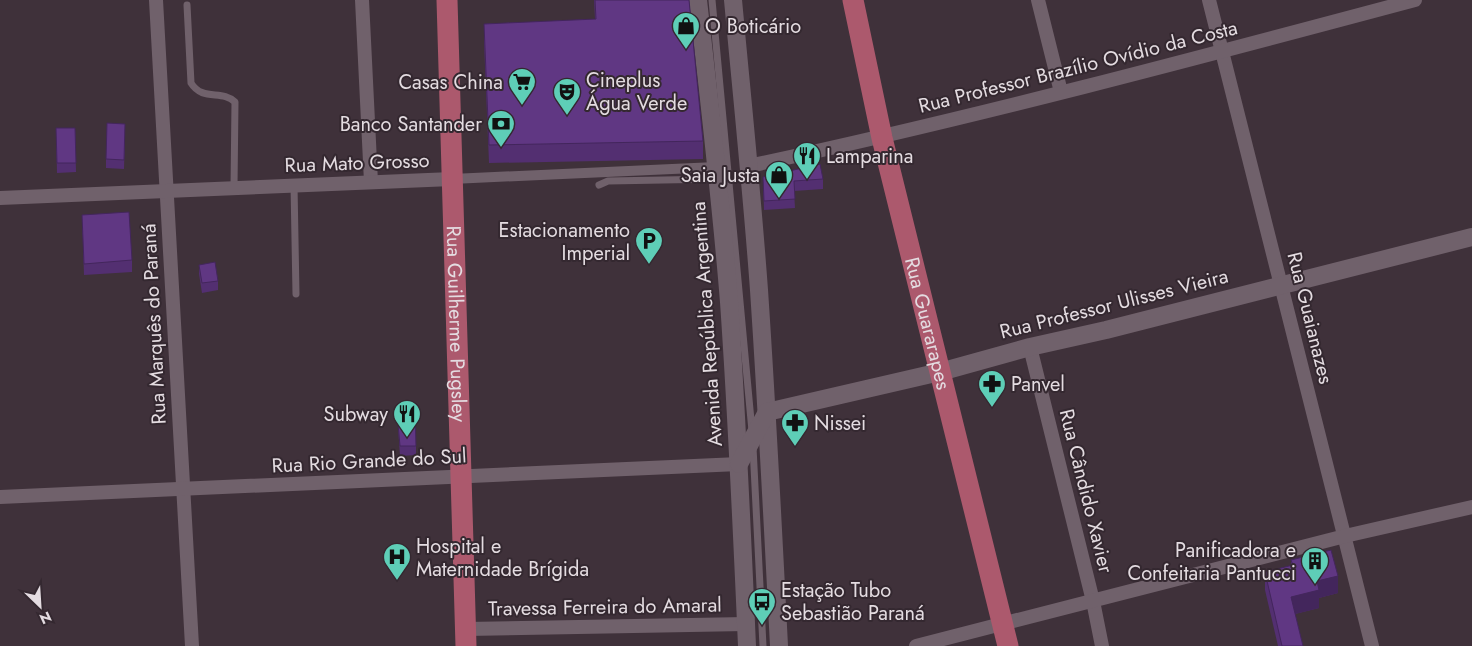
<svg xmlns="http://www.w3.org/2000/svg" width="1472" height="646" font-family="Jost,sans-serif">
<rect width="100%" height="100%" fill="#3f313a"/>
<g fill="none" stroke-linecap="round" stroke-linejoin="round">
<g stroke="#70616b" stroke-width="7">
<path d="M712,0L752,431"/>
<path d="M187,5L191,83C203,102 222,89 235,102L234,187"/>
<path d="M294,185L296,294"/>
<path d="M599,185L608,181L718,179"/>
<path d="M753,447L763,646"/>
</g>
<path stroke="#70616b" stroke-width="10" d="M452,179L716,167"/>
<g stroke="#70616b" stroke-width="14">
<path d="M156,0L192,646"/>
<path d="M362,0L371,182"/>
<path d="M1038,0L1061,92"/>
<path d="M1209,0L1372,646"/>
<path d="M749,166C973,118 1194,59 1415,0"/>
<path d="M0,198L452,179"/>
<path d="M1030,347L1093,601L1102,646"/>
<path d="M0,497L739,464"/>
<path d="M466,629L746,624"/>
<path d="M916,646L1345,536L1472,507"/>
</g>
<g stroke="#70616b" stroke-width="18">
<path d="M698,0C709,100 721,201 729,302C737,416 742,531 747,646"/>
<path d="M733,0C742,97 752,193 759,290C767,409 773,527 779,646"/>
<path d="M739,464L767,412L940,372L1030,347L1106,330L1472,237"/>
</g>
<g stroke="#ac596d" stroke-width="21">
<path id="s1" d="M447,0L466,646"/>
<path id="s2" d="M853,0L882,138L1008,646"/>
</g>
</g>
<g fill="#532f71">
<path d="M594,0H689L703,141V159L489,163L484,42V24L595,19Z"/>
<path d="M56,128H75L76,172L57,173Z"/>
<path d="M125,133L124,169L106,168V159Z"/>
<path d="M763,177L823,179V189L794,191L795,208L764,210Z"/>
<path d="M82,215L132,260V272L84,275Z"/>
<path d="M199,265L218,281V290L202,293L199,274Z"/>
<path d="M397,412L416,446V455L400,456Z"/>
<path d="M1291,560L1338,593L1319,598V608L1295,614L1303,646H1278L1265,590V572L1291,566Z"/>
</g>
<path fill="#43265c" d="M1338,576V593L1319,598V608L1291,615V597L1317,581Z"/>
<g fill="#603783" stroke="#43265c">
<path d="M595,0H689L703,141L489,145L484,24L596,19Z"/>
<path d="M107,123L125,124L124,160L106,159Z"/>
<path d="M56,128H75L76,163H57Z"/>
<path d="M820,164L823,179L794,181L795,199L764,201L763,177Z"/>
<path d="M129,212L132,260L84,264L82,215Z"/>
<path d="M215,262L218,281L202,283L199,265Z"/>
<path d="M415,411L416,446H400L397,412Z"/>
<path d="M1331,550L1338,576L1317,581L1319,590L1291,597L1303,646H1282L1265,572L1293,565L1291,560Z"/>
</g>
<defs>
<symbol id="shop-pin" viewBox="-11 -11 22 30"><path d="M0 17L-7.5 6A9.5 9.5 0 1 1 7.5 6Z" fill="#5eceb7" stroke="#342830"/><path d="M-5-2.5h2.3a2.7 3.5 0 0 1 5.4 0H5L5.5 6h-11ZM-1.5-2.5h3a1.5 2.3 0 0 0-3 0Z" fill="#111"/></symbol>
<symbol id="supermarket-pin" viewBox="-11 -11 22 30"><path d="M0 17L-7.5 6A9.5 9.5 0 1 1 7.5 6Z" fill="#5eceb7" stroke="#342830"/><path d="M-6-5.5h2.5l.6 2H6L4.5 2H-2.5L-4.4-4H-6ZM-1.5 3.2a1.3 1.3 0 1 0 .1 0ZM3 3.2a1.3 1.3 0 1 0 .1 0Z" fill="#111"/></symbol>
<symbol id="theatre-pin" viewBox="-11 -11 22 30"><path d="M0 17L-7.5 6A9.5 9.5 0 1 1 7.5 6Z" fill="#5eceb7" stroke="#342830"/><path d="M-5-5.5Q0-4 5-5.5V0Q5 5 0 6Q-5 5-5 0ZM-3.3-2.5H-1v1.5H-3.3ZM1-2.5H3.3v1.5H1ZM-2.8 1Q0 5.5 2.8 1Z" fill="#111"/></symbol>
<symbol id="bank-pin" viewBox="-11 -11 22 30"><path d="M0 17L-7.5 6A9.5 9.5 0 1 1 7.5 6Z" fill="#5eceb7" stroke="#342830"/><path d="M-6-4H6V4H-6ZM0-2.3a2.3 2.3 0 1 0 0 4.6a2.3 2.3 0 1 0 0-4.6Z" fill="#111"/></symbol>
<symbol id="restaurant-pin" viewBox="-11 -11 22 30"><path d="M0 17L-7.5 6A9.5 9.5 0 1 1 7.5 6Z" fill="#5eceb7" stroke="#342830"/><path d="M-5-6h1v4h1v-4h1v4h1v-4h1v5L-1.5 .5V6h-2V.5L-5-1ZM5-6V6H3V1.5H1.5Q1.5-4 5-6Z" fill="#111"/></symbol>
<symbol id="parking-pin" viewBox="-11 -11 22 30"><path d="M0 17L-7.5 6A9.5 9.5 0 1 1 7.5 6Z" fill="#5eceb7" stroke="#342830"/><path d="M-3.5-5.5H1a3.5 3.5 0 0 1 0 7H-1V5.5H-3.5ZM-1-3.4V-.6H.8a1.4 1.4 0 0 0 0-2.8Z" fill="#111"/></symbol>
<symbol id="pharmacy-pin" viewBox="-11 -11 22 30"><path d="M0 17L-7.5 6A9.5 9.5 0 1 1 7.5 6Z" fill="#5eceb7" stroke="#342830"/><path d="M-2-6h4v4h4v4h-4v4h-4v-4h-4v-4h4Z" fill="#111"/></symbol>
<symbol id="hospital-pin" viewBox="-11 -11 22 30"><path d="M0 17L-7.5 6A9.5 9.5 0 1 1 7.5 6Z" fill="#5eceb7" stroke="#342830"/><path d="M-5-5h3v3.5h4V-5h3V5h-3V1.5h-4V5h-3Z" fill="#111"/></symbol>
<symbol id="building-pin" viewBox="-11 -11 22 30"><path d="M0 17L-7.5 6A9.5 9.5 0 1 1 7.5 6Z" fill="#5eceb7" stroke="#342830"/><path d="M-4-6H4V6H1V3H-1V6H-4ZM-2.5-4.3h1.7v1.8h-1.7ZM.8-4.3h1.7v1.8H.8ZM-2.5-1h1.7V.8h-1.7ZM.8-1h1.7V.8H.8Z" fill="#111"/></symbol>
<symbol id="bus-pin" viewBox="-11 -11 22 30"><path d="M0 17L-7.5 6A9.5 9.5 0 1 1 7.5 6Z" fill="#5eceb7" stroke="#342830"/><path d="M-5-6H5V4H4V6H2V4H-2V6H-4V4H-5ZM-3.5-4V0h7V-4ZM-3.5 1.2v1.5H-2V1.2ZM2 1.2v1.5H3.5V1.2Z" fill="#111"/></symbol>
</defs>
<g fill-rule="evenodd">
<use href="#shop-pin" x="670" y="10" width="32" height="43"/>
<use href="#supermarket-pin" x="506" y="66" width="32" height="43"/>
<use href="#theatre-pin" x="551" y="76" width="32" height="43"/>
<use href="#bank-pin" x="485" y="108" width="32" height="43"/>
<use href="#restaurant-pin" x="791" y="140" width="32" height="43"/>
<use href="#shop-pin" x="763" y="159" width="32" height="43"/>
<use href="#parking-pin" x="633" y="225" width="32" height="43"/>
<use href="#pharmacy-pin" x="976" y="368" width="32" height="43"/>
<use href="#restaurant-pin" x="391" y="398" width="32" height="43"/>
<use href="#pharmacy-pin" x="779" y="407" width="32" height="43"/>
<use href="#hospital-pin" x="381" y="541" width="32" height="43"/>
<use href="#building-pin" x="1299" y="545" width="32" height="43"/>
<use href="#bus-pin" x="746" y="586" width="32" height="43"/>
</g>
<g text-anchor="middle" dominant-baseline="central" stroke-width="4" stroke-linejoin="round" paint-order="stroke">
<g font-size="20" fill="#e4dce1" stroke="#342830" text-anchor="start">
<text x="705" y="26">O Boticário</text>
<text x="586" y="80">Cineplus<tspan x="586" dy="23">Água Verde</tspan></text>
<text x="503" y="82" text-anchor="end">Casas China</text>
<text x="482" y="124" text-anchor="end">Banco Santander</text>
<text x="826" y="156">Lamparina</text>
<text x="760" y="175" text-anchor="end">Saia Justa</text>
<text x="630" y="230" text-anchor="end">Estacionamento<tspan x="630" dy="23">Imperial</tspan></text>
<text x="1011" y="384">Panvel</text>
<text x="388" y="414" text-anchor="end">Subway</text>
<text x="814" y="423">Nissei</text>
<text x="416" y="546">Hospital e<tspan x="416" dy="23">Maternidade Brígida</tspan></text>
<text x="1296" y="550" text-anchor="end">Panificadora e<tspan x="1296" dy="23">Confeitaria Pantucci</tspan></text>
<text x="781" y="590">Estação Tubo<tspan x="781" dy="23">Sebastião Paraná</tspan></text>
</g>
<g font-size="20" fill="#e4dce1" stroke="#342830">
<text transform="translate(1078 67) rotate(-14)">Rua Professor Brazílio Ovídio da Costa</text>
<text transform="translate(357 163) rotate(-2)">Rua Mato Grosso</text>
<text transform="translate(1114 304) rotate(-14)">Rua Professor Ulisses Vieira</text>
<text transform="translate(1310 318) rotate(76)">Rua Guaianazes</text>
<text stroke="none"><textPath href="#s1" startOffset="324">Rua Guilherme Pugsley</textPath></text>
<text transform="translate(154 324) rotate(-93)">Rua Marquês do Paraná</text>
<text transform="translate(707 324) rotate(-94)">Avenida República Argentina</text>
<text stroke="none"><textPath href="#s2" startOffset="332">Rua Guararapes</textPath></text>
<text transform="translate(369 461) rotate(-3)">Rua Rio Grande do Sul</text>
<text transform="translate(1086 491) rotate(76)">Rua Cândido Xavier</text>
<text transform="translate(605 607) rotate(-1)">Travessa Ferreira do Amaral</text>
</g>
</g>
<g transform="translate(40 606) rotate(155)" stroke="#342830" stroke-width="4" paint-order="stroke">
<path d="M0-4L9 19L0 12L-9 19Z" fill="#e4dce1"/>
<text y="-8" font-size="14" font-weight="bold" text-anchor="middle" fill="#e4dce1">N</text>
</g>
</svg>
